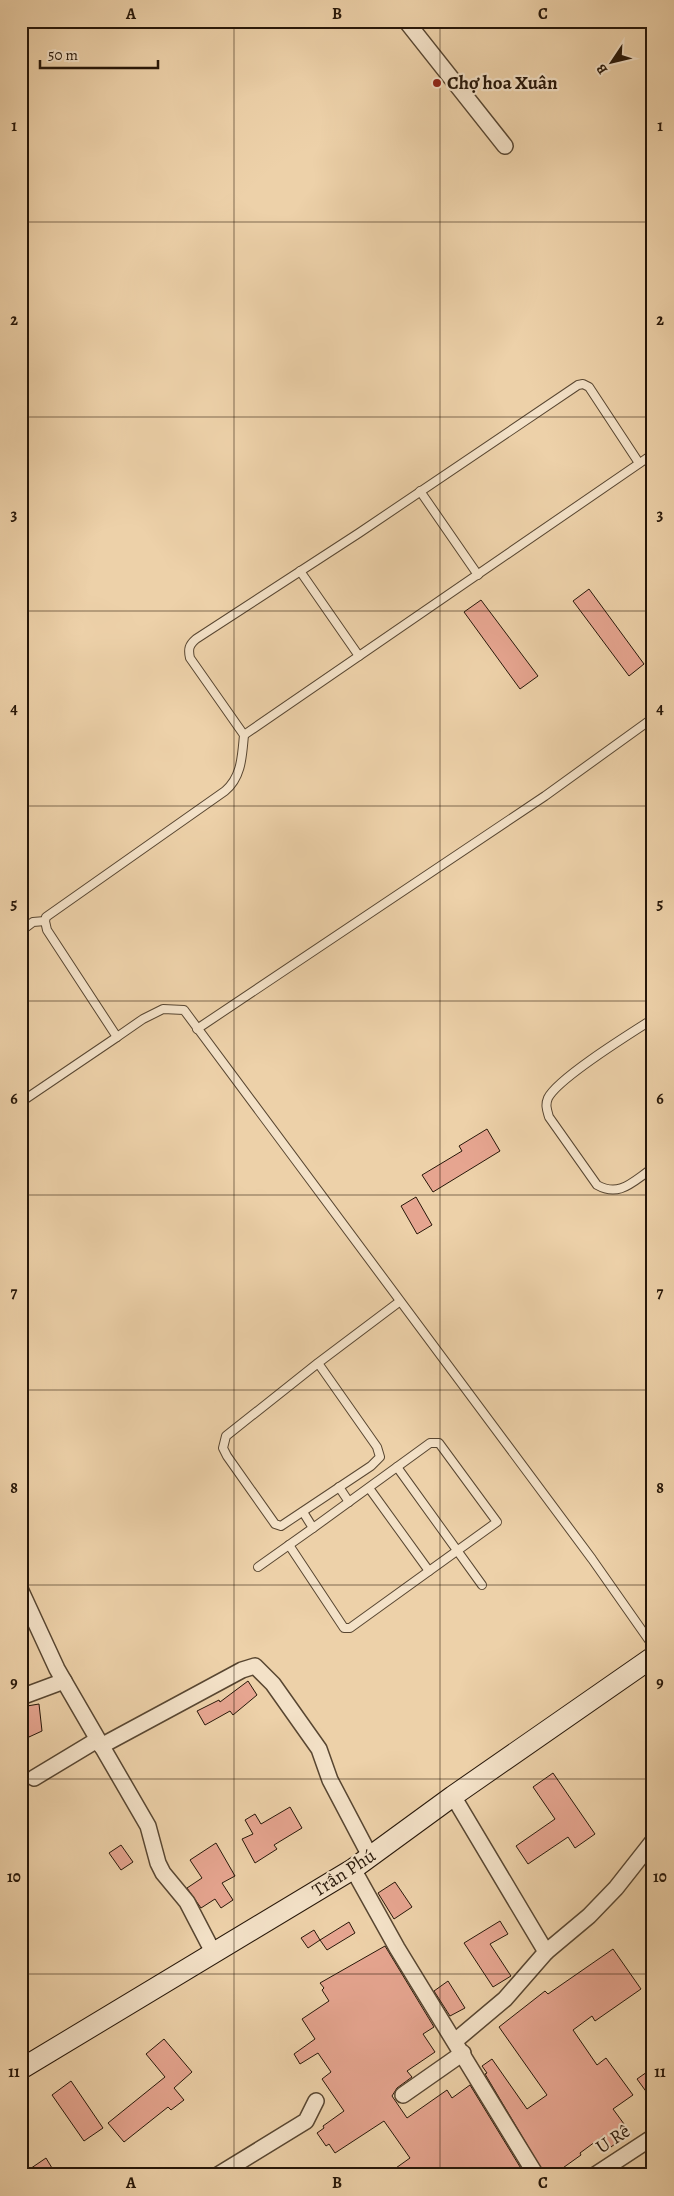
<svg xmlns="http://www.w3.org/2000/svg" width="674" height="2196" font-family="Alegreya,serif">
<rect width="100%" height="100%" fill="#edd1a9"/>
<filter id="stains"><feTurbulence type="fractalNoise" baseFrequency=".004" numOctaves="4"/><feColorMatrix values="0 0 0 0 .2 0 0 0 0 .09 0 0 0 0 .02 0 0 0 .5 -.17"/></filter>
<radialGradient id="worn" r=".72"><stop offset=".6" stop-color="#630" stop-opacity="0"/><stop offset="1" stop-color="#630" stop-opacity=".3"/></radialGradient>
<g fill="#e6a590" stroke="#271709">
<path d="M589,589L644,664L629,676L573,601Z"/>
<path d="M481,600L538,676L520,689L464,612Z"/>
<path d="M487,1129L500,1151L433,1192L422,1175L462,1151L459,1146Z"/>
<path d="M416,1197L432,1225L417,1234L401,1206Z"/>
<path d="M248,1681L257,1695L233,1715L230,1711L205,1725L197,1711L219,1700L220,1702Z"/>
<path d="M39,1704L42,1731L29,1737L21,1716V1707Z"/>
<path d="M553,1773L595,1834L575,1848L568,1837L528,1864L516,1846L555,1819L533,1787Z"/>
<path d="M290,1807L302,1828L274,1845L277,1849L255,1863L242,1839L253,1834L245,1820L255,1814L261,1824Z"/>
<path d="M216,1843L235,1876L222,1883L233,1900L221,1908L215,1899L201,1908L187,1888L202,1878L190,1860Z"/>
<path d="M121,1845L133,1862L121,1870L109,1853Z"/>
<path d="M395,1882L412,1907L394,1919L378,1893Z"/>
<path d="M500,1921L508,1934L490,1944L511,1976L493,1987L464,1943Z"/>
<path d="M349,1922L355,1933L327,1950L320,1940Z"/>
<path d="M314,1930L320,1940L308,1948L301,1938Z"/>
<path d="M385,1946L434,2027L423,2034L435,2052L407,2071L412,2077L397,2088L392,2096L407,2118L447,2090L452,2098L470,2085L525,2175H386L410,2158L384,2121L335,2153L329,2144L326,2146L317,2133L324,2128L323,2126L344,2111L322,2079L331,2072L318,2053L300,2064L294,2054L315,2039L302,2019L329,2001L322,1990L324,1988L320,1983Z"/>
<path d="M613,1949L641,1989L595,2021L592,2016L573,2030L597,2065L606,2058L633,2095L613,2109L627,2128L617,2135L620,2140L611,2147L603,2136L580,2153L581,2155L553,2175H545L485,2074L487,2073L482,2066L492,2059L527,2109L547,2095L499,2027L545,1991L548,1994Z"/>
<path d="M448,1981L465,2008L450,2016L434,1991Z"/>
<path d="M164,2039L192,2072L174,2088L184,2100L171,2110L168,2107L124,2142L108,2123L165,2077L146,2054Z"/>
<path d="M647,2072L653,2079V2101L637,2079Z"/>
<path d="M71,2081L103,2128L84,2141L52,2095Z"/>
<path d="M46,2158L52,2168L41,2175H21Z"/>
</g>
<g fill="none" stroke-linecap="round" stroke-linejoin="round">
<defs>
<g id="lane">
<path d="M639,463L589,387L583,384L578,385L359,533L196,639C189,645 188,649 190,658L244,735C242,755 242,777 225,791L46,917L45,921L47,930L117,1037L143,1019L163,1009L184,1010L592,1559L653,1646"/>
<path d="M420,491L478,575"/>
<path d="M300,571L359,656"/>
<path d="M244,735L653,454"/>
<path d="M21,931L33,922L45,921"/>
<path d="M653,1019C631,1033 558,1078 548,1098C545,1105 547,1110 549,1117L597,1185C620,1198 633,1181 653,1168"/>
<path d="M197,1029L545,796L653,718"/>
<path d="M21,1102L117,1037"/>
<path d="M318,1363L377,1447L380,1457L371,1466L281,1526L275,1524L227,1456L223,1448L226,1436L318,1363L399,1302"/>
<path d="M397,1467L482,1585"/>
<path d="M339,1487L349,1502"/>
<path d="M369,1488L429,1571"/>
<path d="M289,1545L344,1628H350L497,1522L439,1443H430L313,1528"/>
<path d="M258,1567L313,1528L303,1512"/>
</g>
<g id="street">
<path d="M406,21L505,146"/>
<path d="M21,1591L57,1669L148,1826L158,1863L163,1873L187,1902L213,1952"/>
<path d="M21,1697L64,1681"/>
<path d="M101,1746L242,1670L255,1666L273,1684L319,1749L330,1780L370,1856"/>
<path d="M34,1778L97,1740"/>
<path d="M453,1796L546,1952L505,1999L455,2041"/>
<path d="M353,1869L397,1948L536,2175"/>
<path d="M546,1952L589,1916L616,1888L653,1841"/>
<path d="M403,2095L463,2053"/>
<path d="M218,2175L306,2121L316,2101"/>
<path d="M595,2175L653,2137"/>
</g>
<path id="secondary" d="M21,2069L353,1869L453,1796L653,1657"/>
</defs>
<use href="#lane" stroke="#584631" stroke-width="10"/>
<use href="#street" stroke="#584631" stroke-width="18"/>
<use href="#secondary" stroke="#271709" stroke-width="22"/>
<use href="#lane" stroke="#f3e1c7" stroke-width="8"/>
<use href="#street" stroke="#f3e1c7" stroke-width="15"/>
<use href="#secondary" stroke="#f3e1c7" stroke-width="20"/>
</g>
<path fill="none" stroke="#271709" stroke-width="1" stroke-opacity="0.55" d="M234,21V2175M440,21V2175M21,222H653M21,417H653M21,611H653M21,806H653M21,1001H653M21,1195H653M21,1390H653M21,1585H653M21,1779H653M21,1974H653"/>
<circle fill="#8f2418" stroke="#f3e1c7" stroke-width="2" cx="437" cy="83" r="5"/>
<g text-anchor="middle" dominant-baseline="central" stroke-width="4.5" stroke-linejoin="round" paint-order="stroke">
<g font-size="19" font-weight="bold" fill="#271709" stroke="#f3e1c7" text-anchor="start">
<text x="447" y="83">Chợ hoa Xuân</text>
</g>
<g font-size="19" fill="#271709" stroke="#f3e1c7">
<text transform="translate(344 1873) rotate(-33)">Trần Phú</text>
<text transform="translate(613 2139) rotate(-33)">U Rê</text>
</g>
</g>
<rect width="674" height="2196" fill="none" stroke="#edd1a9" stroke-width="55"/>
<g transform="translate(612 62) rotate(235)" stroke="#f3e1c7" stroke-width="4" paint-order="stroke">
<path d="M0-4L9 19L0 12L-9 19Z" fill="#271709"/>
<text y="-8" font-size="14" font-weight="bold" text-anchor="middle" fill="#271709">B</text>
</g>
<path d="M40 60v8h118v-8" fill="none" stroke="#271709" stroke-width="2.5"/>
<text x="48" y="60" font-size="15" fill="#271709" stroke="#f3e1c7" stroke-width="4" paint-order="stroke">50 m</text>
<rect x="28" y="28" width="618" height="2140" fill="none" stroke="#271709" stroke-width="2"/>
<g font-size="16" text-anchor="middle" font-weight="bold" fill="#271709">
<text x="131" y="19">A</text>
<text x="337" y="19">B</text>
<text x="543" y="19">C</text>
<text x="14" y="131">1</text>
<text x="660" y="131">1</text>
<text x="14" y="325">2</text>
<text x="660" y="325">2</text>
<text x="14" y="520">3</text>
<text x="660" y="520">3</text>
<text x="14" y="714">4</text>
<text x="660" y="714">4</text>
<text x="14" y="909">5</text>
<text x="660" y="909">5</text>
<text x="14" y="1104">6</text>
<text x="660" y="1104">6</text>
<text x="14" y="1298">7</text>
<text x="660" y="1298">7</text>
<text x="14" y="1493">8</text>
<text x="660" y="1493">8</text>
<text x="14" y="1688">9</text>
<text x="660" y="1688">9</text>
<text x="14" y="1882">10</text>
<text x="660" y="1882">10</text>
<text x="14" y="2077">11</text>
<text x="660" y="2077">11</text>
<text x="131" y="2188">A</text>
<text x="337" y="2188">B</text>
<text x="543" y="2188">C</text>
</g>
<rect width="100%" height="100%" filter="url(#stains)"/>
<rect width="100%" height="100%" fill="url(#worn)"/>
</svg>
